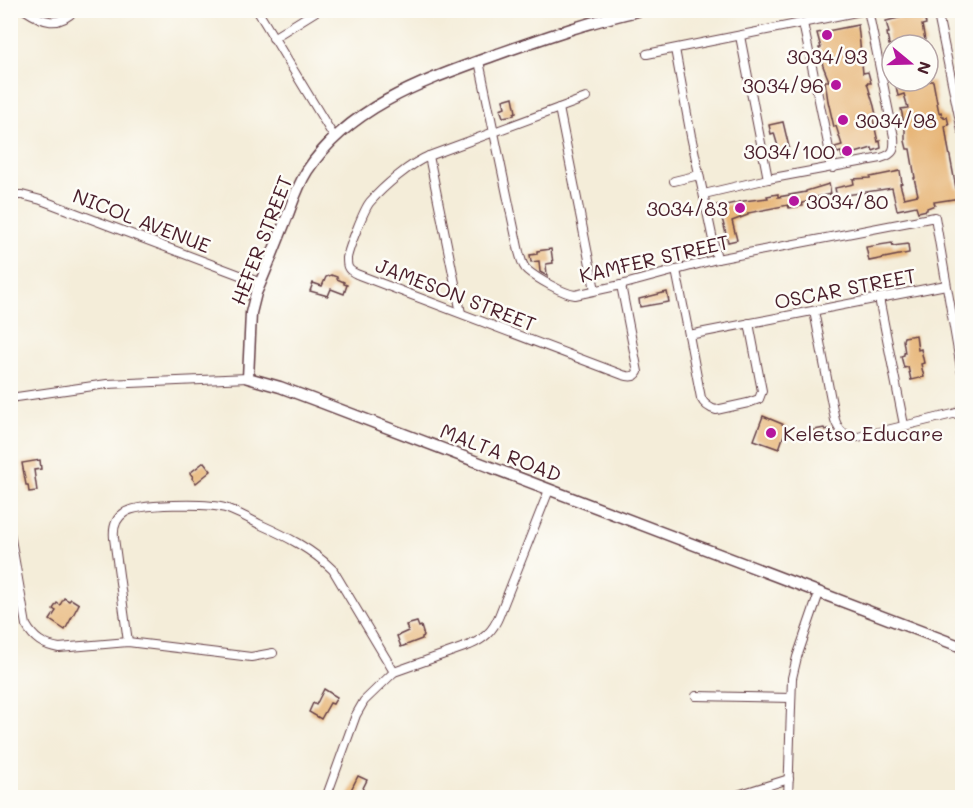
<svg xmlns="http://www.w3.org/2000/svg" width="973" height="808" font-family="Mali,sans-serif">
<rect width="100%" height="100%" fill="#fdfcf7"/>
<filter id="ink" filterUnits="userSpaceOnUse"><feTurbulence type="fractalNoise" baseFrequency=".0167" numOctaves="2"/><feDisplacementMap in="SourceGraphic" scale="12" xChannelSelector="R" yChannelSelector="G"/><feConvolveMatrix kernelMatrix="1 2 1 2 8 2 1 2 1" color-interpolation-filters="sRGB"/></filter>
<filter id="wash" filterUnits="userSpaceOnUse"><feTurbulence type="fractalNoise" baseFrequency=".008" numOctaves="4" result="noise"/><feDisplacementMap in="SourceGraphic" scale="24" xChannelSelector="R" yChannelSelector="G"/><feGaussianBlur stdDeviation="1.35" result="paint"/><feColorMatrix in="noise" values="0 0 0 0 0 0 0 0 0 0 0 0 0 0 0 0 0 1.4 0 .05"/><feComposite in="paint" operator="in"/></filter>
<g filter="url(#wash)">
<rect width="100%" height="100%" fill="#f4edd9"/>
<g id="blocks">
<g fill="#e7b678">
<path d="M923,12L926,24L922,25L926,45H889L887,33H889L886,21Z"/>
<path d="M858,25L863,73L868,72L871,83H867L874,106L876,115H872L878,142L880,141L881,148L873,151L872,148L842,157L841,152L837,153L835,147L842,145L836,126L834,127L828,101L825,81H829L823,66L819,48H821L817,33Z"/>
<path d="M895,81H933L939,113L941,112L942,116H944V118L947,117L949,125L945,126L948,146L956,188L959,187L960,198L934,202L935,205L927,208V210L918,212L916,206L897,210L892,188L846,195L847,197L837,198L835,188L854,184L853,179L870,178V177L900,171L902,183L900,184L904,198L918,195L914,178H915L910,149H907L905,141V128L901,109L908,108L904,94L898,96Z"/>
<path d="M513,97L516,112L514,113V115L503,117L500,109L505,107L503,100Z"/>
<path d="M783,122L789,147L779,150L774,133L771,134L769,125Z"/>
<path d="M829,184L831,194L817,197L818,199L802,203L803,206L789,208L788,205L748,213V215L732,221L737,240L728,242L723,222L717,205L725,204L726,205L744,201L768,198L767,196L778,194V197L806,192V191Z"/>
<path d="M892,243L893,246L908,244L909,253L869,261L866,247Z"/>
<path d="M551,249L553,263L546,264L547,276L540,272L539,261L531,262L530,255L537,254V251Z"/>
<path d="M331,275L337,277V279L344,282V284L347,285L344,294L331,289L328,296L310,291L313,283L322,286L326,277Z"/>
<path d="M667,292L669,302L640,307L639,299Z"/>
<path d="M916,335L918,350L921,349L924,363L921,364L924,377L911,380L908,367L904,368L901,356L904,355V353H905L903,340L904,337Z"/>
<path d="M763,416L787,426L779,449L754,440Z"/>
<path d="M824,428L825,430L829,429L831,435L809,440L808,434L810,433L809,431Z"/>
<path d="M40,460L41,469L34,470L37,491L29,492L28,485H26L22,463Z"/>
<path d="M204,462L211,471L196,483L192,478L193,477L190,473Z"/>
<path d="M64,598L69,601L71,599L79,604L65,630L50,620L56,611L53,609L57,603L60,605Z"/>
<path d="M417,622L419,627L421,626L424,636L422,637V639L401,647L397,636L408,631L406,625Z"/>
<path d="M324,689L337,697L333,704L330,703L321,719L309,712L313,703L316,705Z"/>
<path d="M358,776L367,780L358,798H347Z"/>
</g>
</g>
</g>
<g filter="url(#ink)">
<use href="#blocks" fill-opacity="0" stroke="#643e45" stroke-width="1.5"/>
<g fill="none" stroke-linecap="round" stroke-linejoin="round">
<defs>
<g id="minor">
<path d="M25,10C43,22 58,28 75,10"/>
<path d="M257,10L334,137"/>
<path d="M937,10L962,131"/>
<path d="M803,23L833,168"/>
<path d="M740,36L768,179"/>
<path d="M273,38L318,10"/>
<path d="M675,49L691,136L717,259"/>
<path d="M647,54L866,10"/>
<path d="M479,61L519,252C521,258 522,266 527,270C536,278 564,294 575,295L621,285L717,259L935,217L962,374"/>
<path d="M586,98L429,156C411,163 384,186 370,202C364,209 349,248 347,258C347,261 347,265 348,267C350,272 355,273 359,275L623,375C629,377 635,378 638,372L621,285"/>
<path d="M559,108L595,290"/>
<path d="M429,156L461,313"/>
<path d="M674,181L699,175"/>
<path d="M704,194L768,179L881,158C894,154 895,150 894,137L868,10"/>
<path d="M10,195H22L41,200L261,283"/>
<path d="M676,270L689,335L946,285"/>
<path d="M879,298L904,425"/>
<path d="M814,311L835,420C839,432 845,436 858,437L953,414L959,412L962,408"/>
<path d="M689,335L701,398C704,404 709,408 716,410L748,403L759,399L762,391L749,323"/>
<path d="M10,398L107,384L248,378"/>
<path d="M10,533L26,625C34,639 43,645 59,648L128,642L251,657L273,653"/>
<path d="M128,642L114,538C113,528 115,519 124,513C137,503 209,503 225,508C237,512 248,518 259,524C286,536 312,549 333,570L394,672"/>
<path d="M696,696L791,698"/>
<path d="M326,798L356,715L364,701L394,672L470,645C484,639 493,631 499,616L549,490"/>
<path d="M728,798L789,779"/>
<path d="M788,798L792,678L797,657L819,593"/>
</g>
<path id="tertiary" d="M642,10C591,21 546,37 498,54C427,80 350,105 307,171C298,185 293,201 287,217C277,242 267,268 256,293L251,313L248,378L280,387L320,402L962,647"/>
</defs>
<use href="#minor" stroke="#643e45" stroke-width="10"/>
<use href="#tertiary" stroke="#643e45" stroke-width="13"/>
<use href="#minor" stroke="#fff" stroke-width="8"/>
<use href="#tertiary" stroke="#fff" stroke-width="10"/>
</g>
</g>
<g fill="#b5179e" stroke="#fdfcf7" stroke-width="2">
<circle cx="827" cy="35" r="6"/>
<circle cx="836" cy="85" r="6"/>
<circle cx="843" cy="120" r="6"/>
<circle cx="847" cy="151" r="6"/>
<circle cx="794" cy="201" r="6"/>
<circle cx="740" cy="208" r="6"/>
<circle cx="771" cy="433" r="6"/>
</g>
<g text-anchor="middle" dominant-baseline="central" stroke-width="5" stroke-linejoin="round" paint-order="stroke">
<g font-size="20" fill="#4a1f2b" stroke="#fdfcf7" text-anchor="end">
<text x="827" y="56" text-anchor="middle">3034/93</text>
<text x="824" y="85">3034/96</text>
<text x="855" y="120" text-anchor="start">3034/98</text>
<text x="835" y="151">3034/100</text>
<text x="806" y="201" text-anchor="start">3034/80</text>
<text x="728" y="208">3034/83</text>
<text x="783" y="433" text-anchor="start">Keletso Educare</text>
</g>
<g font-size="20" fill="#4a1f2b" stroke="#fdfcf7">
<text transform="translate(142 220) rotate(21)">NICOL AVENUE</text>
<text transform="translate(261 240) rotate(-69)">HEFER STREET</text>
<text transform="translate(654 258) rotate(-13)">KAMFER STREET</text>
<text transform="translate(845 288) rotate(-11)">OSCAR STREET</text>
<text transform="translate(456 294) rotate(21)">JAMESON STREET</text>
<text transform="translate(501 452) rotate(21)">MALTA ROAD</text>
</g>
</g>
<rect width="973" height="808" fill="none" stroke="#fdfcf7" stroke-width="36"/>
<g transform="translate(910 63) rotate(109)"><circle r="28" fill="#fdfcf7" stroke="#b5a4a5" stroke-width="1.5"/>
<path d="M0-4.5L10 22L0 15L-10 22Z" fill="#b5179e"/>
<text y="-9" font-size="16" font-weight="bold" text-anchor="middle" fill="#4a1f2b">N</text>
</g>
</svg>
